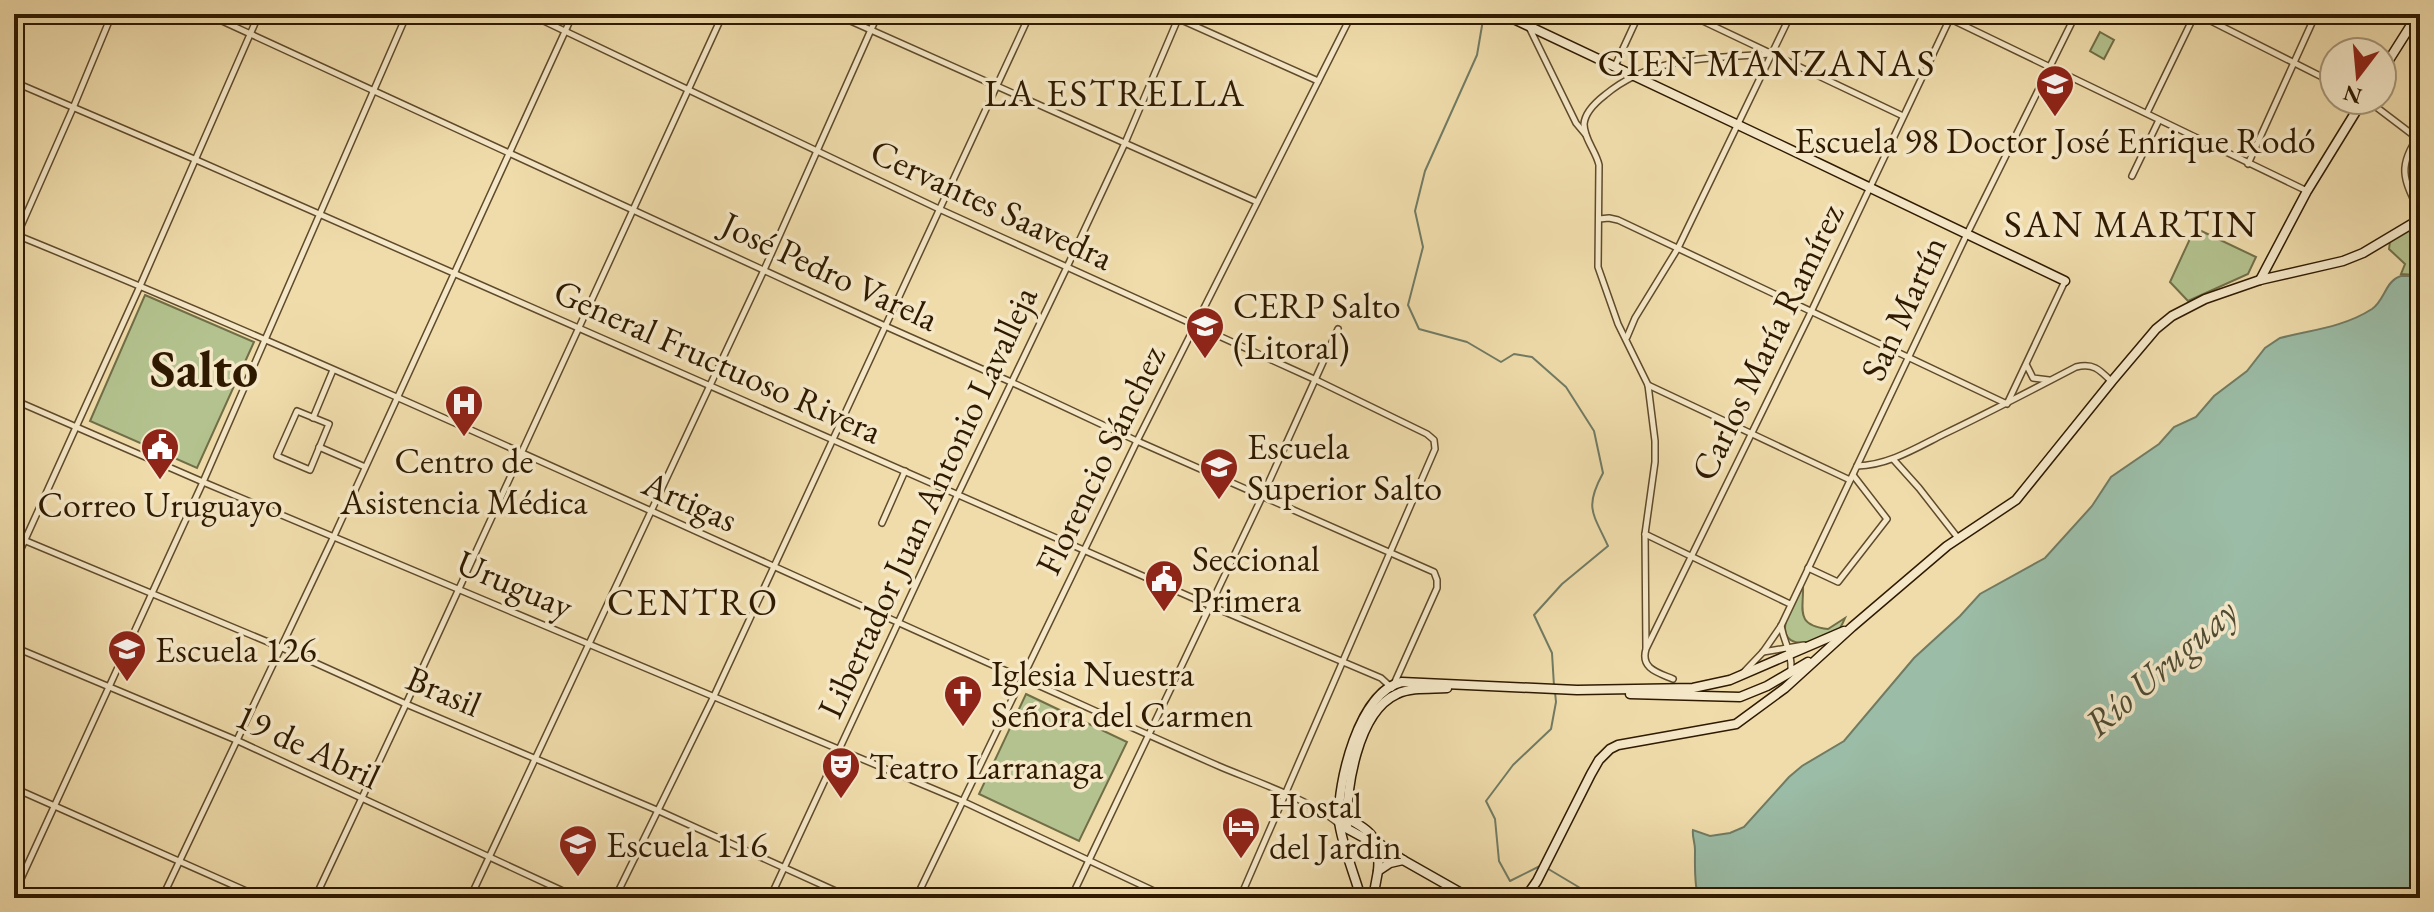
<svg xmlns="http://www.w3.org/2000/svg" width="2434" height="912" font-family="'EB Garamond',serif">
<rect width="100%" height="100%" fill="#f0dcab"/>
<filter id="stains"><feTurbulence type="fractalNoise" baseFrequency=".0025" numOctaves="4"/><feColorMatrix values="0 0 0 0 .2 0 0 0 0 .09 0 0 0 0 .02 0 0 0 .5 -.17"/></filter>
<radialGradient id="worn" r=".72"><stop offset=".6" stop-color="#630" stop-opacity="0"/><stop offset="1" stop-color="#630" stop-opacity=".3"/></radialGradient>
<g fill="#b3c28e" stroke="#716e47" stroke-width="2">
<path d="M2100,32L2114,40L2104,59L2090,51Z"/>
<path d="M2420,222V272L2415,275L2401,274L2405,264L2389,249L2390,241Z"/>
<path d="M2195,228L2256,257L2248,274L2188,301L2170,282Z"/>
<path d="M145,295L254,342L197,468L90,421Z"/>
<path d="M1803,586C1804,609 1794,625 1828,629L1845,618C1842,625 1840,630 1834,634C1821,641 1785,652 1785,628C1785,615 1797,597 1803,586Z"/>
<path d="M1026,694L1127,742L1079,841L979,794Z"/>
</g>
<path fill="#9bbca6" stroke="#707b64" stroke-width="2" d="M2401,276H2420V898H1698C1694,881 1695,867 1695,850C1695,842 1692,837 1693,830L1710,836L1730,833L1744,827L1789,777L1802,766L1844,741L1914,658L1960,616L1980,594L2045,558L2092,506L2111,477L2159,444L2174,427L2196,417L2214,396L2247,371L2265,348L2280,338C2312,330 2344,327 2372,309C2385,300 2385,281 2401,276Z"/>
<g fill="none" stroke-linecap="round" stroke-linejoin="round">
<g stroke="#707b64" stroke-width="2">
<path d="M1484,14L1477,55L1425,171L1415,211L1423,247L1408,305L1419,329L1467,342L1501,362L1514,354L1532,357L1566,387L1594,431L1603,473C1584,508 1593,513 1608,546L1562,584L1534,615L1552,653L1554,686"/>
<path d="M1540,866L1510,881L1499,861L1495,819L1486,801L1513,765L1551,729L1556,702L1555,692"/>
<path d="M1545,867L1597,898"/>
</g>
<defs>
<g id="street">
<path d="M207,14L885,326L1011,382L1137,441L1434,572L1437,580V588L1394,684"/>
<path d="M529,14L939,209L1316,380L1427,434L1434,440L1435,449L1240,898"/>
<path d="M835,14L1257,202"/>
<path d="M1168,14L1318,81"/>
<path d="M1688,14L1903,116"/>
<path d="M1940,14L2307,191"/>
<path d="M2197,14L2334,83"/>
<path d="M1529,27L1576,123L1586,135"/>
<path d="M1615,66L1639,14"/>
<path d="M14,82L194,159L1211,606L1381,678L1392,688"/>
<path d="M2367,100L2417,138"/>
<path d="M2147,113L2195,14"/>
<path d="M2420,134C2396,167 2404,180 2420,213"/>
<path d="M2248,164L2316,14"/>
<path d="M2132,176L2159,120"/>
<path d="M1599,219L1609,218L1618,220L2007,404L2065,281"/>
<path d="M14,234C345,369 669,520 995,666C1070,699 1145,734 1221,767C1254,781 1313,801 1339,824"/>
<path d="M14,242L73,108L112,14"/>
<path d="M1627,337L1635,318L1678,248L1791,14"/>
<path d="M2027,366L2033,378L2049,380"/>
<path d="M1648,385L1850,480"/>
<path d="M14,400L203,482L962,801L1169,898"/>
<path d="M297,411L329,424L310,470L277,456Z"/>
<path d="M313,418L333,370"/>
<path d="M319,447L365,467"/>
<path d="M1893,459L1919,488L1958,538"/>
<path d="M1857,466C1889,465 1916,448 1944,434C1988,413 2032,390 2076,367C2093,363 2099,369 2111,381"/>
<path d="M882,523L905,471"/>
<path d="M1645,534L1790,604"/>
<path d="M14,536L280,647L406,704L659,811L851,898"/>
<path d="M14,564L140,286L259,14"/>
<path d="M1808,568L1838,582L1887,519L1853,475"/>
<path d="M1781,626C1785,646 1792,650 1791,672"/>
<path d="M14,647L236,740L578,898"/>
<path d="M1646,648L1645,534L1655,462V441L1648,385L1618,324L1598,267L1599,165C1596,151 1584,139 1584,124C1585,112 1596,102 1605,95C1652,55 1714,58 1771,54"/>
<path d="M1763,652L1804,645"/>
<path d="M1743,673L1763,652L1781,626L1967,234L2076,14"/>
<path d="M1673,679C1659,673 1640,669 1646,649L1811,312L1952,14"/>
<path d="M14,788L262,898"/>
<path d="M14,894L203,482L407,14"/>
<path d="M162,898L334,536L573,14"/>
<path d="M315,898L406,704L723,14"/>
<path d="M470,898L764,270L878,14"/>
<path d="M615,898L714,696L1030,14"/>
<path d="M770,898L958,494L1067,267L1125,143L1180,14"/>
<path d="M916,898L1137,441L1352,14"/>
<path d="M1071,898L1262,497L1338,329"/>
</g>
<g id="secondary">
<path d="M1503,14C1691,102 1878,191 2065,281"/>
<path d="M2382,71L2418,14"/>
<path d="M2260,280L2307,191L2363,100"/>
<path d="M1630,694L1740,697L1767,686L1808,662"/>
<path d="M1344,817C1372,830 1381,839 1378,871"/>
<path d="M1344,827L1368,840L1377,842L1403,860L1470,898"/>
<path d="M1347,828C1346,789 1357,712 1397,694C1411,687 1432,689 1447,688"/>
<path d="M1361,898C1355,876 1341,842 1339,821C1337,783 1359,691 1402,682L1577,690L1693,688L1730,680L1844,631"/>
<path d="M1373,898L1378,871L1390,863L1403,860"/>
<path d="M1521,898L1530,891L1537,881L1591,774L1599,760L1610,749L1618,745L1736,724L1785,688L1852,627L1947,546L2016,500L2112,381L2156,329L2172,316L2205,299L2260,280L2343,261L2363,253L2420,219"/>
</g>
</defs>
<use href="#street" stroke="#5f4a2b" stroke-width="8"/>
<use href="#secondary" stroke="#2f1a00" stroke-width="11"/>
<use href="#street" stroke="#f5e8c8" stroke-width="5"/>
<use href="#secondary" stroke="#f5e8c8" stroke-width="8"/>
</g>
<defs>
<symbol id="school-pin" viewBox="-11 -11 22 30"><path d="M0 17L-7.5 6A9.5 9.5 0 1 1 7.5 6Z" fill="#8f2418" stroke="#f5e8c8"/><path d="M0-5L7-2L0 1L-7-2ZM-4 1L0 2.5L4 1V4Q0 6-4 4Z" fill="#fff"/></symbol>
<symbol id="university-pin" viewBox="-11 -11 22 30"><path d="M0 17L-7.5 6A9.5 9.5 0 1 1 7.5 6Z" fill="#8f2418" stroke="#f5e8c8"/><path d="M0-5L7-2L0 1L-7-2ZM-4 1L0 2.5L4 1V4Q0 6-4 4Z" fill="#fff"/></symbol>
<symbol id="hospital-pin" viewBox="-11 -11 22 30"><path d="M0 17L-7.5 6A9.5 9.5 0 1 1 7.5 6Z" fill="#8f2418" stroke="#f5e8c8"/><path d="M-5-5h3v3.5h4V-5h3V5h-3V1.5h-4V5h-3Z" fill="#fff"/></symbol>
<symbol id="civic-pin" viewBox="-11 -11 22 30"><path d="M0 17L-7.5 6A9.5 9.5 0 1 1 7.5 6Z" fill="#8f2418" stroke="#f5e8c8"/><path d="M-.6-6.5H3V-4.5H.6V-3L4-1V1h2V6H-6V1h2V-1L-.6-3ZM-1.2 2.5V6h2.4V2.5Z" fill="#fff"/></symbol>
<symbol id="church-pin" viewBox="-11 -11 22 30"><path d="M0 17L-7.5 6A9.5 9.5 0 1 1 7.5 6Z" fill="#8f2418" stroke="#f5e8c8"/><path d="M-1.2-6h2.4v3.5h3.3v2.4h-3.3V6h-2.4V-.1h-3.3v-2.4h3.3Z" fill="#fff"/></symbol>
<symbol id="theatre-pin" viewBox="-11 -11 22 30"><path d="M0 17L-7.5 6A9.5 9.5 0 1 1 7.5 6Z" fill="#8f2418" stroke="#f5e8c8"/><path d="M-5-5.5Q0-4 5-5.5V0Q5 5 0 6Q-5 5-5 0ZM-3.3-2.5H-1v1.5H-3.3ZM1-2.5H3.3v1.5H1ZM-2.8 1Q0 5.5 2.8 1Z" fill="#fff"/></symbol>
<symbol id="hotel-pin" viewBox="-11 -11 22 30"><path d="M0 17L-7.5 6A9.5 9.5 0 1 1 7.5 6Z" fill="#8f2418" stroke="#f5e8c8"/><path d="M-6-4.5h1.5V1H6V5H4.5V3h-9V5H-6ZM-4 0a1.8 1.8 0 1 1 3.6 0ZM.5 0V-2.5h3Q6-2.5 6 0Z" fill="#fff"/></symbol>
</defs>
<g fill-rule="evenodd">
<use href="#school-pin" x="2033" y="62" width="44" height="60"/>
<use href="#university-pin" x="1183" y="304" width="44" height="60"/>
<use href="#hospital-pin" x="442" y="382" width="44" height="60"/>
<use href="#civic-pin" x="138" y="425" width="44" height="60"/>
<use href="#school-pin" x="1197" y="445" width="44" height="60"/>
<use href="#civic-pin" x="1142" y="557" width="44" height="60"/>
<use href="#school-pin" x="105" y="627" width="44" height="60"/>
<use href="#church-pin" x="941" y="672" width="44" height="60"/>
<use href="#theatre-pin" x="819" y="744" width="44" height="60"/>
<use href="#hotel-pin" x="1219" y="804" width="44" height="60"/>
<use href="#school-pin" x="556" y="822" width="44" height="60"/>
</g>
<g text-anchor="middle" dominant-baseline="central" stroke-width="7" stroke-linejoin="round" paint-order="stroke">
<g font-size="36" fill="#2f1a00" stroke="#f5e8c8" text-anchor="start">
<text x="2055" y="140" text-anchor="middle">Escuela 98 Doctor José Enrique Rodó</text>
<text x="1233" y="305">CERP Salto<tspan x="1233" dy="41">(Litoral)</tspan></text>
<text x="1247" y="446">Escuela<tspan x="1247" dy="41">Superior Salto</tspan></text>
<text x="464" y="460" text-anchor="middle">Centro de<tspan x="464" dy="41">Asistencia Médica</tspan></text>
<text x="160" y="504" text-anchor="middle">Correo Uruguayo</text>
<text x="1192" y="558">Seccional<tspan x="1192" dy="41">Primera</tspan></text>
<text x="155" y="649">Escuela 126</text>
<text x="991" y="673">Iglesia Nuestra<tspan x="991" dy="41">Señora del Carmen</tspan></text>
<text x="869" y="766">Teatro Larranaga</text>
<text x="1269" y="805">Hostal<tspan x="1269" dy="41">del Jardin</tspan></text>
<text x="606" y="844">Escuela 116</text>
</g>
<g font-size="36" fill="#2f1a00" stroke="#f5e8c8">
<text transform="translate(992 204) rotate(25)">Cervantes Saavedra</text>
<text transform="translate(830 271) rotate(25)">José Pedro Varela</text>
<text transform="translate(1903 308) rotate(-65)">San Martín</text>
<text transform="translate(1767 342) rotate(-64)">Carlos María Ramírez</text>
<text transform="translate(718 361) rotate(24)">General Fructuoso Rivera</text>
<text transform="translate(1100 460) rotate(-64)">Florencio Sánchez</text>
<text transform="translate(690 501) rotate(24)">Artigas</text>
<text transform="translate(927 502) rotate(-65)">Libertador Juan Antonio Lavalleja</text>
<text transform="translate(515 584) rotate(23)">Uruguay</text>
<text transform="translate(444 691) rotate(23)">Brasil</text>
<text transform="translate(308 746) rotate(25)">19 de Abril</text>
</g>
<g font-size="38" letter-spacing="2" fill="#2f1a00" stroke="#f5e8c8">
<text x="1767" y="62">CIEN MANZANAS</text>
<text x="1115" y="92">LA ESTRELLA</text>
<text x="2131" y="223">SAN MARTIN</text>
<text x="693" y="601">CENTRO</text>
</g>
<g font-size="38" font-style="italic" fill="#4f4b32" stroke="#f5e8c8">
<text transform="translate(2160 667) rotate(-41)">Río Uruguay</text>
</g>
<g font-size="52" font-weight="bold" fill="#2f1a00" stroke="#f5e8c8">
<text x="204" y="368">Salto</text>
</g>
</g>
<rect width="2434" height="912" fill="none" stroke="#f0dcab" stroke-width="48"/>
<rect x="16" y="16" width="2402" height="880" fill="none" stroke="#2f1a00" stroke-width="4"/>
<rect x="24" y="24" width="2386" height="864" fill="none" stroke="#2f1a00" stroke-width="2"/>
<g transform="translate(2358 76) rotate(196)"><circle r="38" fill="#f5e8c8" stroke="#a69678" stroke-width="2"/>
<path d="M0-6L14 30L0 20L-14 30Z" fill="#8f2418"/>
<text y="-12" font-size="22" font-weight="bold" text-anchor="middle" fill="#2f1a00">N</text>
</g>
<rect width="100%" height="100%" filter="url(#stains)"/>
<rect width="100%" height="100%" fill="url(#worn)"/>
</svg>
